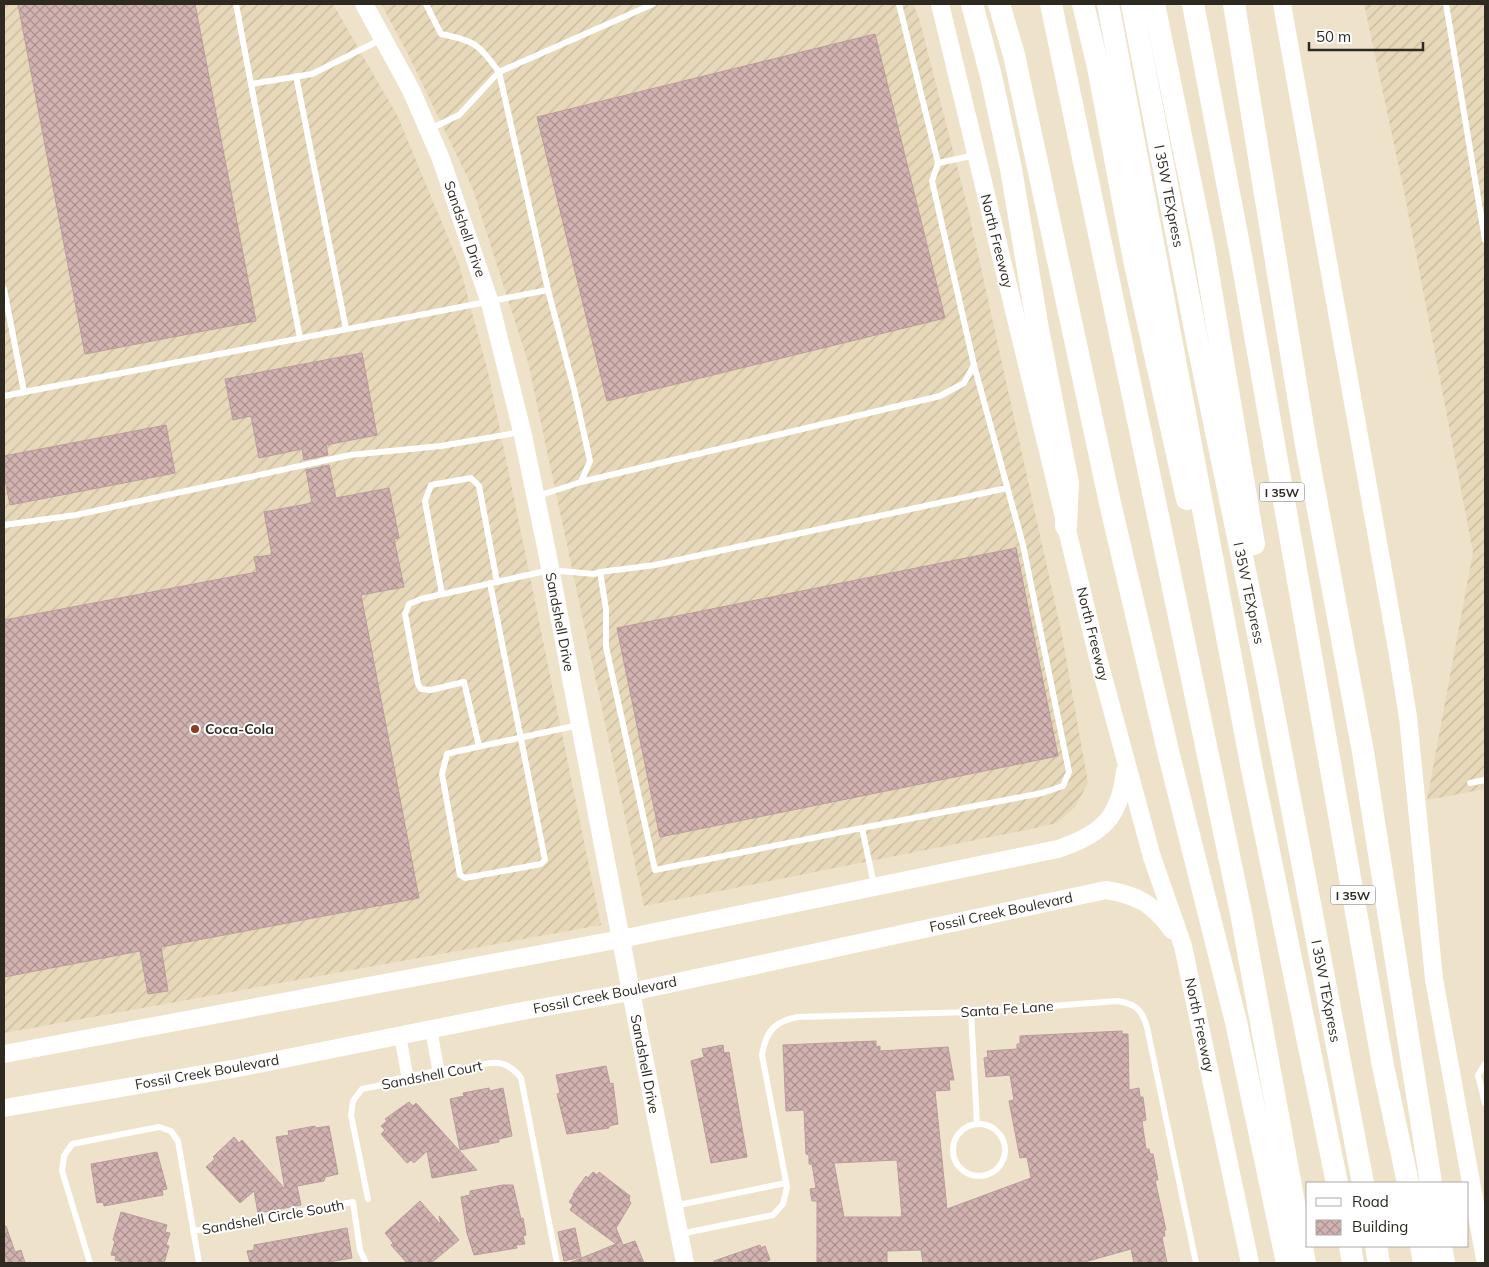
<svg xmlns="http://www.w3.org/2000/svg" width="1489" height="1267" font-family="Mulish,sans-serif">
<defs>
<pattern id="industrial-furrows" width="10" height="10" patternUnits="userSpaceOnUse" patternTransform="scale(1.25)"><rect width="10" height="10" fill="#e6d8b8"/><path d="M-1 1l2-2M0 10L10 0M9 11l2-2" fill="none" stroke="#c6ba9e"/></pattern>
<pattern id="building-cross-hatch" width="8" height="8" patternUnits="userSpaceOnUse" patternTransform="scale(1.25)"><rect width="8" height="8" fill="#d2b3b2"/><path d="M0 0l8 8M0 8l8-8" fill="none" stroke="#ab9290"/></pattern>
</defs>
<rect width="100%" height="100%" fill="#eee3ca"/>
<g fill="url(#industrial-furrows)">
<path d="M4,4H333L398,117L459,264L489,376L601,925L4,1033Z"/>
<path d="M381,4H913L919,18L968,209L1062,635L1088,783L1075,807L1057,823L1026,830L644,906L528,362L472,187L408,54Z"/>
<path d="M1364,4H1485V789L1427,800L1473,552L1403,186Z"/>
</g>
<g fill="url(#building-cross-hatch)" stroke="#b99c9b" fill-rule="evenodd">
<path d="M18,4H195L256,321L85,354Z"/>
<path d="M875,34L945,318L607,401L537,117Z"/>
<path d="M362,353L377,435L326,445L328,455L304,460L302,449L259,458L251,416L233,420L225,379Z"/>
<path d="M166,425L175,473L10,505L4,475V456Z"/>
<path d="M329,465L336,498L389,488L399,538L394,539L404,587L361,595L419,898L161,947L168,991L148,994L140,951L4,977V620L257,572L254,557L272,555L264,512L312,503L306,470Z"/>
<path d="M1016,548L1058,756L660,837L617,628Z"/>
<path d="M1122,1031V1034H1128L1129,1090L1139,1088L1140,1097H1143L1146,1120L1142,1121L1146,1149H1149L1150,1154H1153L1158,1180H1155L1166,1230H1164L1165,1236L1162,1237L1167,1263H1134L1131,1249L1081,1263H923L921,1250L887,1251V1263H817V1201H812L810,1189L816,1188L812,1164H809V1155L806,1154L804,1110L786,1111L783,1045L876,1041V1047L880,1046V1051L948,1047L954,1080H949L950,1090L935,1091L947,1209L1031,1178L1027,1157L1020,1158L1009,1101L1014,1100L1010,1075L986,1077L984,1058L988,1057L987,1051L1017,1049V1044H1020V1036ZM897,1160L902,1217H844L834,1163Z"/>
<path d="M723,1045L724,1053L729,1052L747,1157L711,1163L691,1061L704,1057L702,1049Z"/>
<path d="M606,1066L610,1084L613,1083L618,1124L609,1126V1128L567,1134L557,1094L560,1093L556,1075Z"/>
<path d="M489,1088L490,1091L503,1088L512,1136L499,1139V1142L460,1150L450,1099L464,1096L463,1093Z"/>
<path d="M409,1102L413,1106L416,1103L477,1170L432,1178L427,1151L414,1163L411,1160L407,1163L381,1134L385,1130L381,1126L387,1121L385,1119Z"/>
<path d="M315,1126L316,1128L329,1126L338,1174L325,1177L324,1181L297,1186L301,1205L258,1213L254,1191L240,1203L206,1167L215,1159L213,1157L234,1137L239,1143L242,1140L285,1189L276,1137L289,1135L288,1131Z"/>
<path d="M157,1152L167,1189L162,1190L163,1195L104,1206L103,1202L97,1203L91,1164Z"/>
<path d="M593,1172L597,1175L599,1172L630,1196L629,1200L631,1203L616,1228L623,1245L635,1241L644,1263H569L616,1244L570,1210L573,1205L569,1202L574,1195L573,1194L586,1176L588,1178Z"/>
<path d="M503,1185H513L521,1219L523,1218L526,1235L523,1236L525,1244L516,1245L517,1248L474,1255L467,1233L461,1197L470,1195V1191Z"/>
<path d="M420,1201L441,1225L439,1216L459,1240L431,1263H407L391,1245L393,1243L385,1233Z"/>
<path d="M121,1212L167,1225L165,1232L170,1233L166,1245L169,1246L164,1263H127L115,1260L116,1256L111,1255L115,1241L113,1240Z"/>
<path d="M6,1226L15,1252L21,1250L25,1263H4V1227Z"/>
<path d="M347,1228L352,1258L323,1263H250L247,1251L254,1250V1245Z"/>
<path d="M575,1228L581,1257L564,1261L558,1232Z"/>
<path d="M760,1245L761,1248L765,1246L770,1260L762,1263H714V1261Z"/>
</g>
<g fill="none" stroke-linecap="round" stroke-linejoin="round">
<g stroke="#fff" stroke-width="6">
<path d="M236,4L251,84"/>
<path d="M426,4L441,34C476,41 478,44 499,72L548,290"/>
<path d="M899,4L938,163"/>
<path d="M1446,4L1485,240"/>
<path d="M296,76L346,329"/>
<path d="M430,129L459,115L499,72L653,4"/>
<path d="M4,289L24,392"/>
<path d="M300,338L251,84L312,74L382,39"/>
<path d="M4,396L548,290L574,389L590,461L581,482L538,496"/>
<path d="M581,482L940,396L964,383L974,365L932,181L938,163L976,155"/>
<path d="M4,525L76,515L350,455L441,446L521,432"/>
<path d="M600,572L655,565L1007,488"/>
<path d="M490,583L545,860L541,864L465,878L460,875L442,774L447,754L454,752C496,743 537,734 579,725"/>
<path d="M442,594L425,501L431,485L471,478L479,486L497,582"/>
<path d="M479,746L464,682L431,690L421,689L418,684L405,614L409,604L421,599L550,570L594,574L600,572L606,609V647L655,870L862,828"/>
<path d="M1470,783L1485,780"/>
<path d="M874,885L862,828L1042,793L1063,786L1069,772L1023,545L974,365"/>
<path d="M971,1012L977,1124"/>
<path d="M1485,1064L1478,1075L1485,1103"/>
<path d="M458,1070C484,1065 502,1053 521,1078L557,1263"/>
<circle cx="979" cy="1150" r="26"/>
<path d="M368,1199L351,1115L353,1101L362,1089L392,1083"/>
<path d="M674,1206L786,1183"/>
<path d="M193,1231L353,1202L360,1250L366,1263"/>
<path d="M680,1234L773,1215L783,1204L787,1187L762,1055C766,1031 774,1022 797,1017L971,1012L1118,1001C1136,1004 1142,1010 1147,1027L1196,1263"/>
<path d="M90,1263L62,1171L64,1156L72,1144L159,1127L171,1131L178,1141L199,1263"/>
</g>
<g stroke="#fff" stroke-width="12">
<path d="M431,1029L439,1074"/>
<path d="M400,1035L408,1080"/>
<path d="M392,1083L458,1070"/>
</g>
<g stroke="#fff" stroke-width="18">
<path d="M364,4L411,90L441,159L490,303L522,431L546,547L631,992L685,1263"/>
<path d="M940,4L1098,658L1152,857L1183,946L1250,1263"/>
<path d="M1282,4L1397,649L1408,717L1434,979L1485,1259"/>
<path d="M4,1054L621,939L1058,849C1102,834 1120,818 1125,771"/>
<path d="M4,1108L238,1068L522,1011L631,992L1106,890C1138,895 1153,904 1172,930"/>
</g>
<g stroke="#fff" stroke-width="22">
<path d="M972,4L991,76L1011,169L1038,329L1068,483L1066,526"/>
<path d="M999,4L1014,55L1110,503L1170,759L1236,1022L1287,1263"/>
<path d="M1051,4L1241,913L1305,1263"/>
<path d="M1083,4L1098,67L1134,260L1187,499"/>
<path d="M1108,4L1251,764L1337,1183"/>
<path d="M1132,4L1198,345L1266,672L1363,1183"/>
<path d="M1154,4L1203,243L1254,544"/>
<path d="M1193,4L1242,261L1383,1066L1408,1183"/>
<path d="M1234,4L1306,445L1363,752L1431,1183"/>
<path d="M1350,1246L1353,1263"/>
<path d="M1376,1246L1379,1263"/>
<path d="M1421,1246L1424,1263"/>
<path d="M1441,1246L1444,1263"/>
</g>
</g>
<circle fill="#863d20" stroke="#fff" stroke-width="2" cx="195" cy="729" r="5"/>
<g text-anchor="middle" dominant-baseline="central" stroke-width="4" stroke-linejoin="round" paint-order="stroke">
<g fill="#fff" stroke="#6d6a64" stroke-width="1">
<rect x="1259.5" y="482.5" width="45" height="19" rx="4"/>
<rect x="1330.5" y="885.5" width="45" height="19" rx="4"/>
</g>
<g font-size="12" font-weight="bold" fill="#2e2a21">
<text x="1282" y="492">I 35W</text>
<text x="1353" y="895">I 35W</text>
</g>
<g font-size="14" fill="#2e2a21" stroke="#fff">
<text transform="translate(1169 196) rotate(79)">I 35W TEXpress</text>
<text transform="translate(465 229) rotate(71)">Sandshell Drive</text>
<text transform="translate(997 241) rotate(76)">North Freeway</text>
<text transform="translate(1249 593) rotate(78)">I 35W TEXpress</text>
<text transform="translate(560 622) rotate(79)">Sandshell Drive</text>
<text transform="translate(1093 634) rotate(76)">North Freeway</text>
<text transform="translate(1001 912) rotate(-12)">Fossil Creek Boulevard</text>
<text transform="translate(1326 991) rotate(79)">I 35W TEXpress</text>
<text transform="translate(605 995) rotate(-11)">Fossil Creek Boulevard</text>
<text transform="translate(1007 1009) rotate(-4)">Santa Fe Lane</text>
<text transform="translate(1200 1025) rotate(78)">North Freeway</text>
<text transform="translate(645 1064) rotate(79)">Sandshell Drive</text>
<text transform="translate(207 1072) rotate(-10)">Fossil Creek Boulevard</text>
<text transform="translate(432 1075) rotate(-11)">Sandshell Court</text>
<text transform="translate(273 1217) rotate(-10)">Sandshell Circle South</text>
</g>
<g font-size="14" font-weight="bold" fill="#2e2a21" stroke="#fff" text-anchor="start">
<text x="205" y="729">Coca-Cola</text>
</g>
</g>
<rect width="1489" height="1267" fill="none" stroke="#2e2a21" stroke-width="10"/>
<rect x="1306" y="1182" width="162" height="65" fill="#ffffff" stroke="#abaaa6"/>
<rect x="1316" y="1198" width="25" height="8" fill="#ffffff" stroke="#abaaa6"/>
<text x="1352" y="1207" font-size="15" fill="#2e2a21">Road</text>
<rect x="1316" y="1220" width="25" height="15" fill="url(#building-cross-hatch)" stroke="#abaaa6"/>
<text x="1352" y="1232" font-size="15" fill="#2e2a21">Building</text>
<path d="M1309 42v8h114v-8" fill="none" stroke="#2e2a21" stroke-width="2.5"/>
<text x="1316" y="42" font-size="15" fill="#2e2a21" stroke="#ffffff" stroke-width="4" paint-order="stroke">50 m</text>
</svg>
